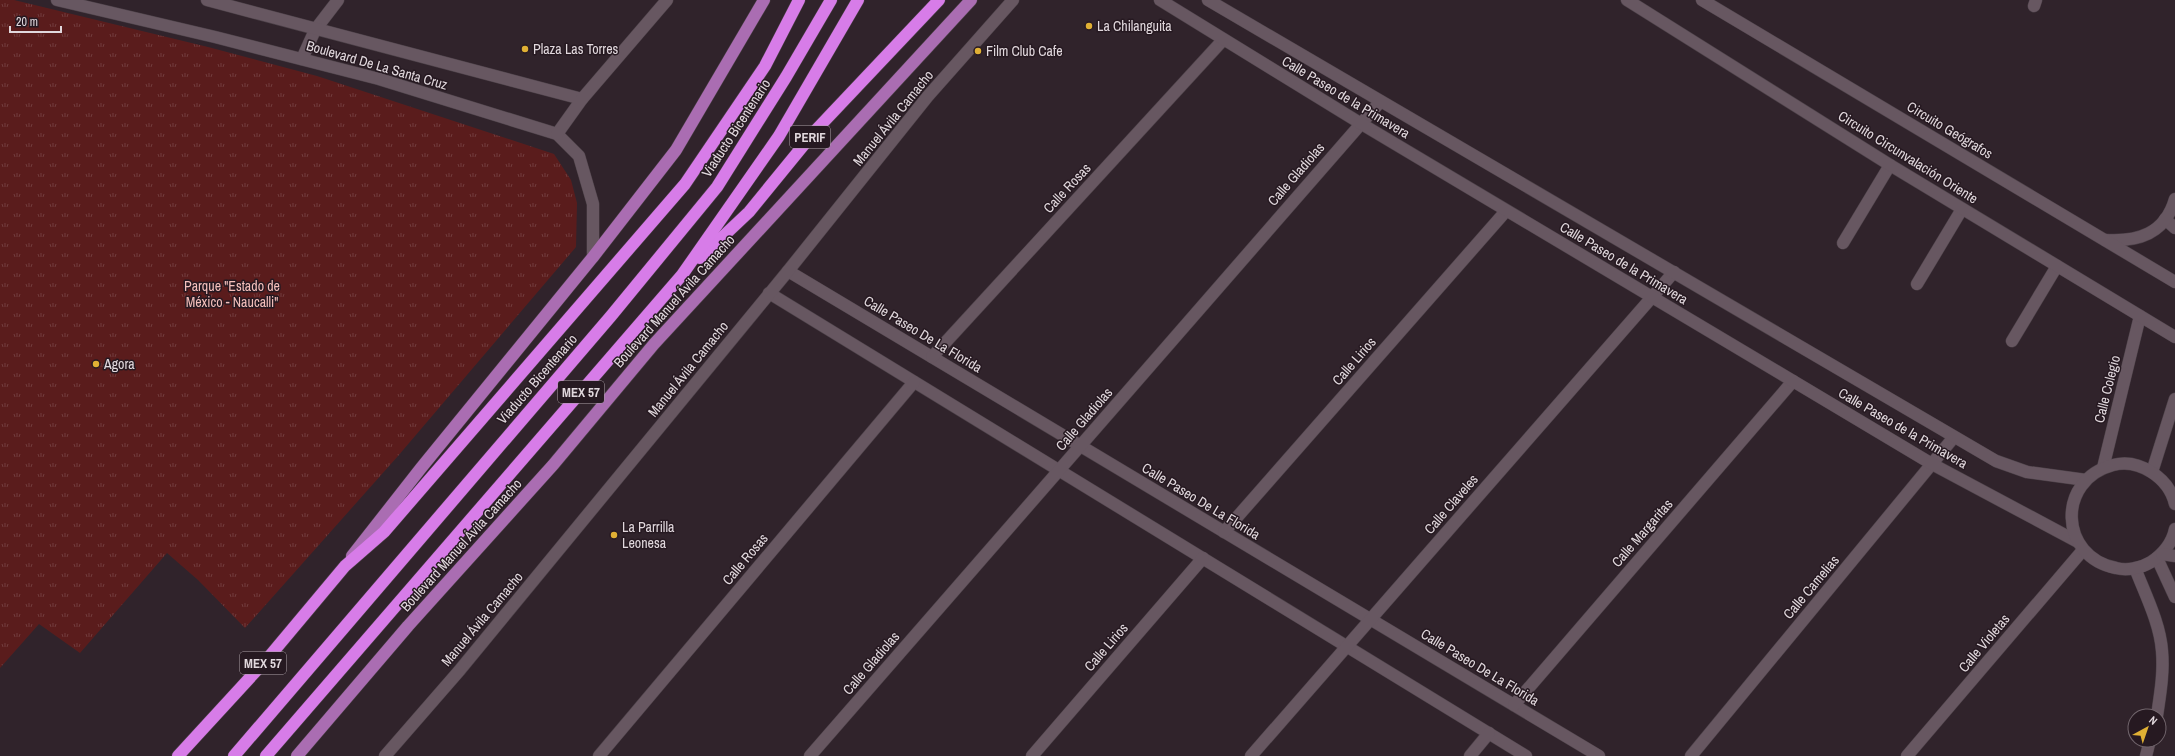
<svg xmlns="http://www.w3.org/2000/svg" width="2175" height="756" font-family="'Archivo Narrow',sans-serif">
<defs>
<pattern id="park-tufts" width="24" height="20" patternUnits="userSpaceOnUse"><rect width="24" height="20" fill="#5a1c1c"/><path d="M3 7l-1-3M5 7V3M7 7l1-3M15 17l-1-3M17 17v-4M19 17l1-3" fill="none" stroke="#713c3d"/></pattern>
</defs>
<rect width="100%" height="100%" fill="#30232b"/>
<path fill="url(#park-tufts)" d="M0,0H14L208,47L317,76L554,154L571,180L577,203L576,247L398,456L245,628L198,580L167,553L80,653L39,624L0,668Z"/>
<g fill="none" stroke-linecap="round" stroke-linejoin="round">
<defs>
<g id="street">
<path d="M2034,6L2036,0"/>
<path d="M302,59L315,30L338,0"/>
<path d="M2165,219L2175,228"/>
<path d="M2105,240C2138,242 2165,234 2175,199"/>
<path d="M1843,243L1890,165"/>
<path d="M788,271L1599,756"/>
<path d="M1917,284L1962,209"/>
<path d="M769,293L1526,756"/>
<path d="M2012,341L2057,266"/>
<path d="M932,357L1223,40"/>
<path d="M2103,468L2140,316"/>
<path d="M2152,472L2175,399"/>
<path d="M1224,532L1506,211"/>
<path d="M2157,558L2175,597"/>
<path d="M2135,568C2145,594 2160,623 2162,651C2164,673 2160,695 2157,716"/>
<path d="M1514,705L1793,381"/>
<path d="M599,756L914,382"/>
<path d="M810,756L1380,102"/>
<path d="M1032,756L1203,558"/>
<path d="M1251,756L1674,272"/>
<path d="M1470,756L1489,733"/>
<path d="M1691,756L1954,437"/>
<path d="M1907,756L2083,550"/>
<path d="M2146,756L2150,740"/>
</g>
<g id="secondary">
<path d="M57,0L215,37L379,79L557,134L579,156L593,204V257"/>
<path d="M207,0L582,99"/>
<path d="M1160,0L1360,123L1793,381L1932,464L2078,542"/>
<path d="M1208,0L1996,461L2027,472L2086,480"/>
<path d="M1627,0L1890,165L2175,337"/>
<path d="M1702,0L2175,282"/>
<path d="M557,134L582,99L667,0"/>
<path d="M2175,504C2169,478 2139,458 2113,465C2056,480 2059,557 2116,568C2127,571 2141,568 2151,562C2163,554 2172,544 2175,529"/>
<path d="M2162,554L2175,556"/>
<path d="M385,756L459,671L788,271L928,96L1013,0"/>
</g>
<g id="primary">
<path d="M352,556L421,468L593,257L676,150L764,0"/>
<path d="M297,756L408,626L553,465L654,344L971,0"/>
</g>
<g id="highway">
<path d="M700,258L749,212L816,130L939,0"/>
<path d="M178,756L268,658L345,566L384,532L685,184L765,66L799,0"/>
<path d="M234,756L611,316L717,187L786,77L831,0"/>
<path d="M266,756L682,275L779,136L858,0"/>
</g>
</defs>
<use href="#street" stroke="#4c4148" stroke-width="13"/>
<use href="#secondary" stroke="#4c4148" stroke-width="13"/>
<use href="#primary" stroke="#4c4148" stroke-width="13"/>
<use href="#highway" stroke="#4c4148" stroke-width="13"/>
<use href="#street" stroke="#675761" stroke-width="12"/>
<use href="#secondary" stroke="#675761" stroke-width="12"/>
<use href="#primary" stroke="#aa6db2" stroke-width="12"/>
<use href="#highway" stroke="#d77ce8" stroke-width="12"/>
</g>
<g fill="#e0b034" stroke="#261921" stroke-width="1.5">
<circle cx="1089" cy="26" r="4"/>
<circle cx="525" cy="49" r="4"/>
<circle cx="978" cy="51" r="4"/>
<circle cx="96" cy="364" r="4"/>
<circle cx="614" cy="535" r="4"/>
</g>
<g text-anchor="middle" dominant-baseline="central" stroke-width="3" stroke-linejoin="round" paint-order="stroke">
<g fill="#261921" stroke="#a99fa5" stroke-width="1">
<rect x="790" y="126" width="40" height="22" rx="3"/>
<rect x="558" y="381" width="46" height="22" rx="3"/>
<rect x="240" y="652" width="46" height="22" rx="3"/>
</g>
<g font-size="13" font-weight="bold" fill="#e1d8dd">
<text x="810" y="137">PERIF</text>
<text x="581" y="392">MEX 57</text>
<text x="263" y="663">MEX 57</text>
</g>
<g font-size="14" fill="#e1d8dd" stroke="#261921" text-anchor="start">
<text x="1097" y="26">La Chilanguita</text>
<text x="533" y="49">Plaza Las Torres</text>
<text x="986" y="51">Film Club Cafe</text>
<text x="104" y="364">Agora</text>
<text x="622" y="527">La Parrilla<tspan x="622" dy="16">Leonesa</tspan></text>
</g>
<g font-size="14" fill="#e1d8dd" stroke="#261921">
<text transform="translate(377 65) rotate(16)">Boulevard De La Santa Cruz</text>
<text transform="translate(1346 97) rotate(31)">Calle Paseo de la Primavera</text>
<text transform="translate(893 118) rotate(-51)">Manuel Ávila Camacho</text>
<text transform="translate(736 128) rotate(-57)">Viaducto Bicentenario</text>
<text transform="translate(1950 130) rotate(31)">Circuito Geógrafos</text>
<text transform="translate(1908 157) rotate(32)">Circuito Circunvalación Oriente</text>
<text transform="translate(1296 174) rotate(-49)">Calle Gladiolas</text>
<text transform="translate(1067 188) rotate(-47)">Calle Rosas</text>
<text transform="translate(1624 263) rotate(31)">Calle Paseo de la Primavera</text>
<text transform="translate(674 301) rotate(-48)">Boulevard Manuel Ávila Camacho</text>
<text transform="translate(923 334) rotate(31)">Calle Paseo De La Florida</text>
<text transform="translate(1354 361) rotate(-49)">Calle Lirios</text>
<text transform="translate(688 369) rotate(-51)">Manuel Ávila Camacho</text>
<text transform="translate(537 379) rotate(-49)">Viaducto Bicentenario</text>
<text transform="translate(2107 389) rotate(-76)">Calle Colegio</text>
<text transform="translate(1084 419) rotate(-49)">Calle Gladiolas</text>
<text transform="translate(1903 428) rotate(30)">Calle Paseo de la Primavera</text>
<text transform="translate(1201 501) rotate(31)">Calle Paseo De La Florida</text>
<text transform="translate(1451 504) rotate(-49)">Calle Claveles</text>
<text transform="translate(1642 533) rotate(-49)">Calle Margaritas</text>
<text transform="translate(461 545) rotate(-48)">Boulevard Manuel Ávila Camacho</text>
<text transform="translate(745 559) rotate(-50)">Calle Rosas</text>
<text transform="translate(1811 587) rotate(-50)">Calle Camelias</text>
<text transform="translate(482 619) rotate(-50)">Manuel Ávila Camacho</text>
<text transform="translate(1984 643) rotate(-50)">Calle Violetas</text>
<text transform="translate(1106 647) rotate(-49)">Calle Lirios</text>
<text transform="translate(871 663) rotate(-49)">Calle Gladiolas</text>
<text transform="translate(1480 667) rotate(31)">Calle Paseo De La Florida</text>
</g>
<g font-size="14" fill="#f4bfbb" stroke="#261921">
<text x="232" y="286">Parque "Estado de<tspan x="232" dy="16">México - Naucalli"</tspan></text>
</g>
</g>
<g transform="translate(2147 728) rotate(40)"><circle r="19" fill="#261921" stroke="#71656c"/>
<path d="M0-3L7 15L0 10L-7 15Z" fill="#e0b034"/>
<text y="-6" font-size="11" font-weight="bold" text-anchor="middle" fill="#e1d8dd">N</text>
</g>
<path d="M10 26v6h51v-6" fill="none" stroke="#e1d8dd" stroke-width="2"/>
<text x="16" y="26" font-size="12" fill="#e1d8dd" stroke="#261921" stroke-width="3" paint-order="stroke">20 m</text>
</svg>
